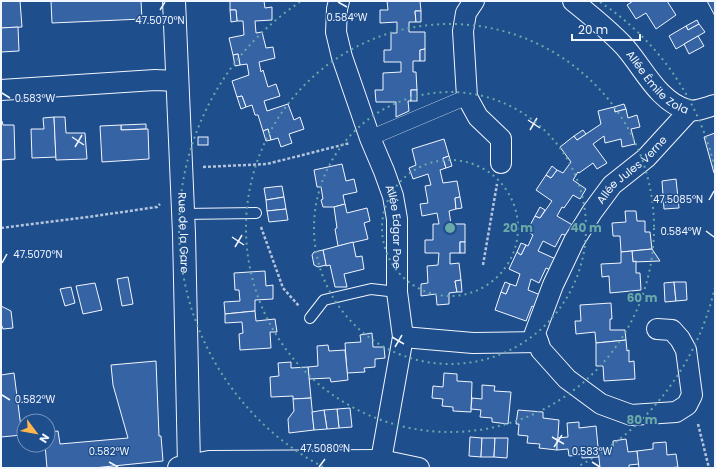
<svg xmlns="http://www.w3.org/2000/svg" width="716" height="469" font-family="Poppins,sans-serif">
<rect width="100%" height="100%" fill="#1f4e8c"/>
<g fill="#3563a3" stroke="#f2f6ff">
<path d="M1,1H20L22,27L1,28Z"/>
<path d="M51,1H141L142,19L52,23Z"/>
<path d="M230,1H264L265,8L272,7V20L255,21L256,33L262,32L266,48L273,47L275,58L259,62L261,72L263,70L268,87L276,84L280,96L264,101L267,111L288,104L294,120L300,117L304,129L289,134L292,143L281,147L278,138L271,140L268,129L263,131L258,115H255L252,105L246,107L242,96L237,97L232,81L249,75L247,64L240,65L238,54L233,55L229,38L244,35L243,21H237L236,10H230Z"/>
<path d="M387,1H420L421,11H415L416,22H409V32H425V49L420,50V61H413V72H416L417,90H411V101H408L409,111L396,117V102H376L375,90H383V73L401,72V62H384V50H391V33H397V22L380,23V10H388Z"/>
<path d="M633,1H667L676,15L656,29L646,13L636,19L627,5Z"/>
<path d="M707,1H715V16Z"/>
<path d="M230,10H236L237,21L231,22Z"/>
<path d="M415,11H421V22H416Z"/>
<path d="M697,20L699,24L688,30L686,26Z"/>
<path d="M699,24L705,32L676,49L669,36L686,26L688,30Z"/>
<path d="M18,27L19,51L1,52V28Z"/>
<path d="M698,36L704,46L689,54L684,44Z"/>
<path d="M425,49V61H420V50Z"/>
<path d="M238,54L240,65L235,66L233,55Z"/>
<rect x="411" y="90" width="6" height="11"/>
<path d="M242,96L246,107L241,109L237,97Z"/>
<path d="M624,104L626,109L615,112L614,107Z"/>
<path d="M614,107L615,112L626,109L628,118L637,115L640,127L631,129L635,144L622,147L621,139L605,143L604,136L593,144L607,163L597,169L593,163L579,173L578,172L573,180L586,189L580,199L573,195L564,208L562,207L557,216L576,227L570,237L562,234L555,247L543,241L538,251L558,260L553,271L546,268L539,283L531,279L528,290L543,296L538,309L532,306L526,321L495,310L501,292L506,294L510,284L516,286L520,274L509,269L517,252L521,255L526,245L528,246L533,235L527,231L535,216L540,218L552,201L536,190L546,175L551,178L557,170L563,173L571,162L560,147L574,136L577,140L601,124L598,111Z"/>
<path d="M54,117L56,157L32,158L31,129H44L43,118Z"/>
<path d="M54,117H65L66,133H85L87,159L56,160Z"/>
<path d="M1,121H2L3,125H14L15,159L1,160Z"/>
<path d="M146,124V129L121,130V125Z"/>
<path d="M121,125V130L148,129L149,159L102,162L100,126Z"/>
<path d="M268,129L271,140L266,141L263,131Z"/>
<path d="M583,130L586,134L577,140L574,136Z"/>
<path d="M715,133V173H714L704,137Z"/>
<rect x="198" y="137" width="10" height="8"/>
<path d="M444,139L449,156L443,158L446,168L440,170L443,183L457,181L460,197L455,198L456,209L449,211L451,224H465V242H460V253H450V264L459,263L461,280L455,281L457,292L449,293V304L437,305L436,294L421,296V284L428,283L427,266L438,265L439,253H425V240H433V224H439L437,213L422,216L420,204L428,203L425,186L431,185L428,174L413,179L409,168L416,165L412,149Z"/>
<path d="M449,156L452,166L446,168L443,158Z"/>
<path d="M342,164L346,181L354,179L357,192L343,195L345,204L334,207H323L321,200L323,199L321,187H317L314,170Z"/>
<path d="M552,166L557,170L551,178L546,175Z"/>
<path d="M676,179L679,208L664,209L662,181Z"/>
<path d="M282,186L284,197L266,200L264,188Z"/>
<path d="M284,197L286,209L267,211L266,200Z"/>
<path d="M460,197L462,208L456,209L455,198Z"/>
<path d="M345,204L347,213L367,208L370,221L364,223L368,239L338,246L335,229L337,228L334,207Z"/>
<path d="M540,207L545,210L540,218L535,216Z"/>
<path d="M286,209L288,220L269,222L267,211Z"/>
<path d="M625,211H636L637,221H645V232H650L652,249L621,252L620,236H613L612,223L626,222Z"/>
<path d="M353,242L356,257L362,256L364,269L344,274L347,287H335L330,265L326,266L323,250Z"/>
<rect x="460" y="242" width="5" height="11"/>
<path d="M521,243L526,245L521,255L517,252Z"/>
<path d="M652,249L660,261L633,262L632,251Z"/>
<path d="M323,250L326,265L318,267L314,265L312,255L314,252Z"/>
<path d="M632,251L633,262L636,261V273H640L641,290L610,293L609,276L602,277L601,264L621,263V252Z"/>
<path d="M265,271L266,286L273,285V299L255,300V311L225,314L224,302L240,301L239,290H235L234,273Z"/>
<path d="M128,277L133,304L122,306L117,279Z"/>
<path d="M461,280L462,292H457L455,281Z"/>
<path d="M505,282L510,284L506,294L501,292Z"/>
<path d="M674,282L676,301L665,302L664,283Z"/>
<path d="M674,282H686L687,300L676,301Z"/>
<path d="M95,283L102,310L83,314L76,286Z"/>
<path d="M71,287L75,303L65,306L60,289Z"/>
<path d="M611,303L612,319H610V330H625L626,340L596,343L595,332L576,334L575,321H581L580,305Z"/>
<path d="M1,306L11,311L13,328L3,329L1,324Z"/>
<path d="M255,311L256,321L275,319L277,332H270L271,348L240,350L239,334L243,333L242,322L225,323V314Z"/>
<path d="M372,333L373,347H384L385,358L375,359V367L364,368L365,372L347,373L345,343L361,342L360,335Z"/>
<path d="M626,340L627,351L629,350V362L634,361L635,379L604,381L603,366H596V343Z"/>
<path d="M328,345L329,351L345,350L348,380L331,382L330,378L309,379L308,367L318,366L317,346Z"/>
<path d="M156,361L159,436H161L163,461L93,468H47L45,445H48V432L58,431L60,444L128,438L113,385L111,365Z"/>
<path d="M291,362V368L308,367L311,398L293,399V396L271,397L270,377L279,376L278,363Z"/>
<path d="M14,373L22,435L1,437V375Z"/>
<path d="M444,373L457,374V381L472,382L471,412L453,411V407L442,406L443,399L432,398L433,386L443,387Z"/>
<path d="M482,385L495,386L494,391L511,392L508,424L492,422V418L480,417L481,410L471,409L472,398L482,399Z"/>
<path d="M311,398L314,430L289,433L288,419L294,411L293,399Z"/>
<path d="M350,408L352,427L339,428L337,409Z"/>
<path d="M337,409L339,428L327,429L324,410Z"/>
<path d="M324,410L327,429L314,430L312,412Z"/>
<path d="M518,410L543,412V418L559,420L557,450L539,448L540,444L527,443L528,436L518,435L519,424H516Z"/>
<path d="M579,422V428L596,426L599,457L582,458V455L569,456L568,449L557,450V438L568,437L567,423Z"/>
<path d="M470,437L482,438L481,457L469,456Z"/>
<path d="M482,438H495L494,457H481Z"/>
<path d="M495,438H508L507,458L494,457Z"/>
<path d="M626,439L628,452L637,451L639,464L629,465V468H600L598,449L613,447V441Z"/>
<path d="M666,442L667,455L676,454L678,467L668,468H639L637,451L653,449V443Z"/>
</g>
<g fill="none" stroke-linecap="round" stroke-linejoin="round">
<defs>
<g id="service">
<path d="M183,214L256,213"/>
<path d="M310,318L324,300L371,289L397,292"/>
</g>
<path id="pedestrian" d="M370,138L467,97"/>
<g id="minor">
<path id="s1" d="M339,1L337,9L336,32L342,57L370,138L384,171L393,196L397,219V292L403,337L381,460"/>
<path d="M474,1L466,13L463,31L467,97L478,117L501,139V163"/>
<path id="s2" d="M573,1C590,15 608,29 624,46C643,67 658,102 688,110C696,112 707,107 715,105"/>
<path d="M1,90L155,80L177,81"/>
<path id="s3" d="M657,329L672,330L680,339L686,350L692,395L687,405L676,412L631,415L601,404L567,379L541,350L535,333L553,285L574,241L592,212L612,185L646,158L689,111"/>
<path d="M403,337L473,343L538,342"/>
<path d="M189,468V465L209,461L381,460L419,468"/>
</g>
<g id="tertiary">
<path id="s4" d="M174,1L184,234L189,465L179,468"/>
</g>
</defs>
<use href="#service" stroke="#f2f6ff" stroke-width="12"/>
<use href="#pedestrian" stroke="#f2f6ff" stroke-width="16"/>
<use href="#minor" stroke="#f2f6ff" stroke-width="22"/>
<use href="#tertiary" stroke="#f2f6ff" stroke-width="24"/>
<g stroke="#b3c4dc" stroke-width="2.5" stroke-dasharray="3 2" stroke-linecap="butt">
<path d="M203,167L267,164L350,143"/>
<path d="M261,227L283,288L299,306"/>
<path d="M1,228L88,217L157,207L160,204"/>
<path d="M483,265L497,184"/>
<path d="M698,424L709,468"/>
</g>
<use href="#service" stroke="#1f4e8c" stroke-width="10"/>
<use href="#pedestrian" stroke="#1f4e8c" stroke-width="15"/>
<use href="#minor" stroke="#1f4e8c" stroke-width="20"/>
<use href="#tertiary" stroke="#1f4e8c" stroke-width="22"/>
</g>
<path fill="none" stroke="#f2f6ff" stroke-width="1.5" d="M338,2L347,7M160,10L165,2M2,93L10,98M528,120L540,128M530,130L537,118M72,137L84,145M75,147L82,135M709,200L714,191M706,231L714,237M232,237L244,245M235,247L242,235M2,263L7,254M392,337L404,344M395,347L402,335M2,395L10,400M552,437L564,444M554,447L562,435M109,462L118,467M592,462L600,467M319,467L325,459"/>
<g fill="none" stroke="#6aa9a8" stroke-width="2" stroke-dasharray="2 4">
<circle cx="450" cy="228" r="68"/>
<circle cx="450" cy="228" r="136"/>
<circle cx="450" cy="228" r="204"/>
<path d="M715 287A271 271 0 0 1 577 467M323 467A271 271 0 0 1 300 2M600 2A271 271 0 0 1 715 169"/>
</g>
<g text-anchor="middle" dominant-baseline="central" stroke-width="3" stroke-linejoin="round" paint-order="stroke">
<g font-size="11" fill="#f2f6ff" stroke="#1f4e8c">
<text stroke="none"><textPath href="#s2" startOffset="118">Allée Émile Zola</textPath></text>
<text stroke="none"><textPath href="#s3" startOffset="478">Allée Jules Verne</textPath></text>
<text stroke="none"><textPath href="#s1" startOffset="236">Allée Edgar Poe</textPath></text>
<text stroke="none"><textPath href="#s4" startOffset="232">Rue de la Gare</textPath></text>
</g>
</g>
<g font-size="10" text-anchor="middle" fill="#f2f6ff" stroke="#1f4e8c" stroke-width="3" stroke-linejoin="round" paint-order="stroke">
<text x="347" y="21">0.584°W</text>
<text x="160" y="24">47.5070°N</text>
<text x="35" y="102">0.583°W</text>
<text x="678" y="203">47.5085°N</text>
<text x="681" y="235">0.584°W</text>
<text x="38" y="258">47.5070°N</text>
<text x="35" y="403">0.582°W</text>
<text x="325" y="452">47.5080°N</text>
<text x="109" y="455">0.582°W</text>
<text x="592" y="455">0.583°W</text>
</g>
<circle cx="450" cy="228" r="6" fill="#6aa9a8" stroke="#1f4e8c" stroke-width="2"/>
<g font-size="12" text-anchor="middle" font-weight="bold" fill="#6aa9a8" stroke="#1f4e8c" stroke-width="3" stroke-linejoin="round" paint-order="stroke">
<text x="518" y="232">20 m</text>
<text x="586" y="232">40 m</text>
<text x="642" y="302">60 m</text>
<text x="642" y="424">80 m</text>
</g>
<rect width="716" height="469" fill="none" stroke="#f2f6ff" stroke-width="4"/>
<g transform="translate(36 433) rotate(122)"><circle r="19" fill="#1f4e8c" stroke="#7391ba"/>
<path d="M0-3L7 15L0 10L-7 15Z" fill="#ffb74d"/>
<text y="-6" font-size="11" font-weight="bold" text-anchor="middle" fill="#f2f6ff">N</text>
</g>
<path d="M572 34v6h68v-6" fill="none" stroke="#f2f6ff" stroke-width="2"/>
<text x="578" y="34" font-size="12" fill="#f2f6ff" stroke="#1f4e8c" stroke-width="3" paint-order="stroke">20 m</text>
</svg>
